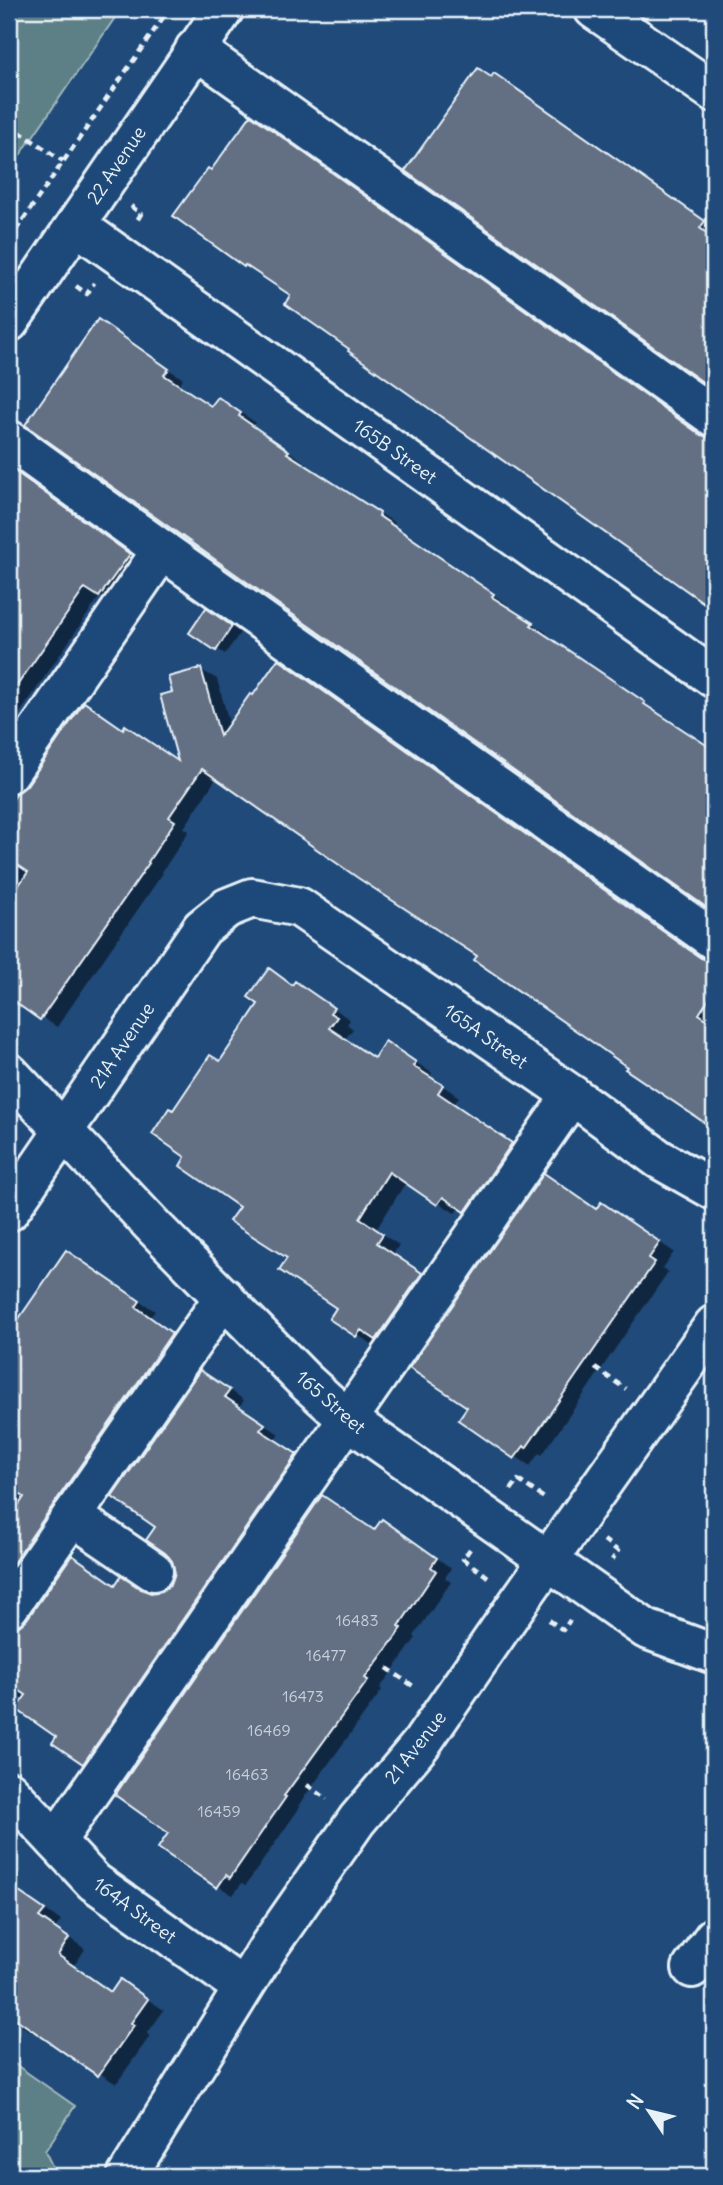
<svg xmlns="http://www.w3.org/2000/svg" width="723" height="2185" font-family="Delius,sans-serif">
<rect width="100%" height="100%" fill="#1f4a7a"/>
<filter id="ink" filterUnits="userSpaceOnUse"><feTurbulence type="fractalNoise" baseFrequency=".0143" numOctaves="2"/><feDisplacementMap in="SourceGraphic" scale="14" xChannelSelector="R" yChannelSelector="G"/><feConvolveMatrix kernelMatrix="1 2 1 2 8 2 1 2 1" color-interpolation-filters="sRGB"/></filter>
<g filter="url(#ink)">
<g fill="#5b8085" stroke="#a2b8be" stroke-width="2">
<path d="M9,9H121L9,171Z"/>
<path d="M9,2060L75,2106L45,2151L57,2176H9Z"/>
</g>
<g fill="#0007">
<path d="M493,79L510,84L714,227V388L408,171Z"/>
<path d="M266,126L707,439L714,440V607L350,350L351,349L292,295L245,265L212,172Z"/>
<path d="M99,321L183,379L178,385L212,408H234L256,423L253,426L303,461L302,463L395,523L393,526L508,605L507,607L547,633L545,635L714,752V911L28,424Z"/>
<path d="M9,468L144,564L115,605L100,596L9,729Z"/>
<path d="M215,615L240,633L225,654L217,649Z"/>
<path d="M278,661L294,670L707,962L714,963V1127L628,1069L629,1067L479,956L217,777L184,828L189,831L162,872L163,873L57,1027L13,999L17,993L9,988V808L19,794L124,730L181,763L174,693L201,670L217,679L230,726L254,697Z"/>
<path d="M269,970L294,986L296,983L313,993L350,1020L347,1024L353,1029L345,1039L375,1059L403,1054L432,1073L430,1077L459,1097L454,1104L529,1154L483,1221L460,1207L455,1213L406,1182L376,1230L399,1245L393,1254L439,1284L394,1349L378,1340L375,1346L332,1319L339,1308L241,1206L188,1156L174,1112L221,1063L261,1003Z"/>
<path d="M616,1213L674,1252L663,1268L668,1272L542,1455L539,1453L530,1466L460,1419L602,1215Z"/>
<path d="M66,1252L155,1311L150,1317L187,1343L9,1600V1336Z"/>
<path d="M216,1381L244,1400L239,1407L279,1434L275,1440L311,1464L99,1772L83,1763L25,1701L9,1690V1630L20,1628L116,1586L151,1594L163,1593L172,1585L177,1573L174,1560L158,1527Z"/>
<path d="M397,1530L451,1568L445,1578L451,1582L414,1636L416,1638L380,1688L382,1690L298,1806L300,1807L246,1885L242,1883L233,1895L218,1886L375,1531Z"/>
<path d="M9,1884L61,1921L55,1928L85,1949L74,1966L113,1993L121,1982L164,2010L147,2034L150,2036L116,2084L36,2030L33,2033L9,2018Z"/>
</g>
<g fill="#646f83" stroke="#e8f1f8" stroke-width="2">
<path d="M478,68L491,77L494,73L705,221L700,228L714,239V390L405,171Z"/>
<path d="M251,115L701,435L714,438V610L348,351L349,349L285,304L290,295L245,265L244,267L173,216L208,168L211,170Z"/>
<path d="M98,319L169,369L164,375L211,406L218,397L241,413L239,416L289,451L287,453L380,513L379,516L494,594L492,597L533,623L531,625L645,702L644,704L714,750L713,912L25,425Z"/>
<path d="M9,467L130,554L99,597L85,588L9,697Z"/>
<path d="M206,608L232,626L216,651L189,633Z"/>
<path d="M278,659L701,958L714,962V991L699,1014L714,1024V1129L625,1069L627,1067L588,1039L474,960L477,956L358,878L202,769L169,817L175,821L148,862L149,863L40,1020L9,998V899L28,872L9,859V805L17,793L27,785L84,702L123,729L125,725L178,761L160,695L172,692L168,677L201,668L220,736L250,694L253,695Z"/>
<path d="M269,968L292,985L295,981L334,1008L330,1013L337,1017L329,1028L374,1058L385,1041L416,1062L413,1066L443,1085L438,1093L512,1143L465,1212L443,1197L437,1205L389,1172L360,1218L383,1234L377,1243L422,1273L376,1340L361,1330L356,1337L329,1319L336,1308L279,1270L287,1258L229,1221L239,1207L180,1166L185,1157L152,1134L169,1108L173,1110L210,1055L220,1061L258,1004L248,997Z"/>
<path d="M544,1173L596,1209L601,1202L660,1242L649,1258L655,1262L526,1448L524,1446L514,1459L458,1420L467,1407L409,1368Z"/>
<path d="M66,1250L140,1301L136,1307L172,1333L9,1569V1520L24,1497L9,1487V1333Z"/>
<path d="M200,1370L230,1390L225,1397L265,1424L260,1430L297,1454L83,1764L52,1743L56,1737L16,1709L26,1695L9,1684V1629L19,1626L27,1619L72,1555L115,1585L121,1576L141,1589L151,1593L162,1591L171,1584L175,1573L172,1561L165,1553L146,1540L155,1527L112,1497Z"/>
<path d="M322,1495L374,1530L382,1519L437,1558L431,1567L436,1571L399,1626L402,1628L365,1678L368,1680L284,1796L286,1797L230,1878L226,1875L217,1888L158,1848L168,1833L115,1795Z"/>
<path d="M9,1885L45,1910L39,1917L69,1938L58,1955L111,1992L120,1979L148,1999L131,2023L134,2025L98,2076L9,2014Z"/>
</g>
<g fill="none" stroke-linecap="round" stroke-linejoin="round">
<defs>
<g id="minor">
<path d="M594,9L714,92"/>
<path d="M195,49L714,417"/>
<path d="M76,225L714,678"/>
<path d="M9,322L224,9"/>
<path d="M9,440L162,550"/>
<path d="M9,773L162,550L714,940"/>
<path d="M9,1073L152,1225L304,1380L347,1419L646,1629L714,1654"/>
<path d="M9,1211L202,928L227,908L252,898L299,907L572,1095L659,1159L714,1190"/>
<path d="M72,1516L153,1571"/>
<path d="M9,1607L224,1297"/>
<path d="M9,1791L94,1882L242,1987"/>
<path d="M56,1841L572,1095"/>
<path d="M692,1968L714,1937"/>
<path d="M127,2176L270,1945L357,1820L421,1744L520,1600L714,1325"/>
</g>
</defs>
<use href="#minor" stroke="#e8f1f8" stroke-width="44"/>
<g stroke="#e8f1f8" stroke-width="4.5" stroke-dasharray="7 5" stroke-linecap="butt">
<path d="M9,125L63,161"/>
<path d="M131,206L141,214L136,222"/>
<path d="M9,240L169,9"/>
<path d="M76,286L87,294L94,283"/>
<path d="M595,1368L626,1389"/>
<path d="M511,1490L518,1480L547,1500"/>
<path d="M604,1540L618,1551L612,1560"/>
<path d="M470,1549L463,1559L491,1579"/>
<path d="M549,1620L563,1630L570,1620"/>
<path d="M387,1668L416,1688"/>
<path d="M307,1785L327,1799"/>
</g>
<use href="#minor" stroke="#1f4a7a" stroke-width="38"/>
</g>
</g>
<g text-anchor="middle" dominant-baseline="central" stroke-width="5" stroke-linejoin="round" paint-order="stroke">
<g font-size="16" fill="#c7d0db">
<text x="357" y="1620">16483</text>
<text x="326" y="1655">16477</text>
<text x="303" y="1696">16473</text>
<text x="269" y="1730">16469</text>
<text x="247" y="1774">16463</text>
<text x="219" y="1811">16459</text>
</g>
<g font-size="19" fill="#e8f1f8" stroke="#1f4a7a">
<text transform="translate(116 165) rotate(-56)">22 Avenue</text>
<text transform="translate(395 451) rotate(35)">165B Street</text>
<text transform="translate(486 1036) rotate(35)">165A Street</text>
<text transform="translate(122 1045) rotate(-56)">21A Avenue</text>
<text transform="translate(331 1402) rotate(41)">165 Street</text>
<text transform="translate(415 1747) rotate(-52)">21 Avenue</text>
<text transform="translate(135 1910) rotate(36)">164A Street</text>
</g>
</g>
<rect width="723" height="2185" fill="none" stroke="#1f4a7a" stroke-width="35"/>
<rect x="18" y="18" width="688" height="2150" fill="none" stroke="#e8f1f8" stroke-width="2.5" filter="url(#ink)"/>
<g transform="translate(649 2111) rotate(305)" stroke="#1f4a7a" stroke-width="5" paint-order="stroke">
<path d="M0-5L12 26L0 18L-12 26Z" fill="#e8f1f8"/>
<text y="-10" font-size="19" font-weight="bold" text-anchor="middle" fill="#e8f1f8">N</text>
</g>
</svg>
